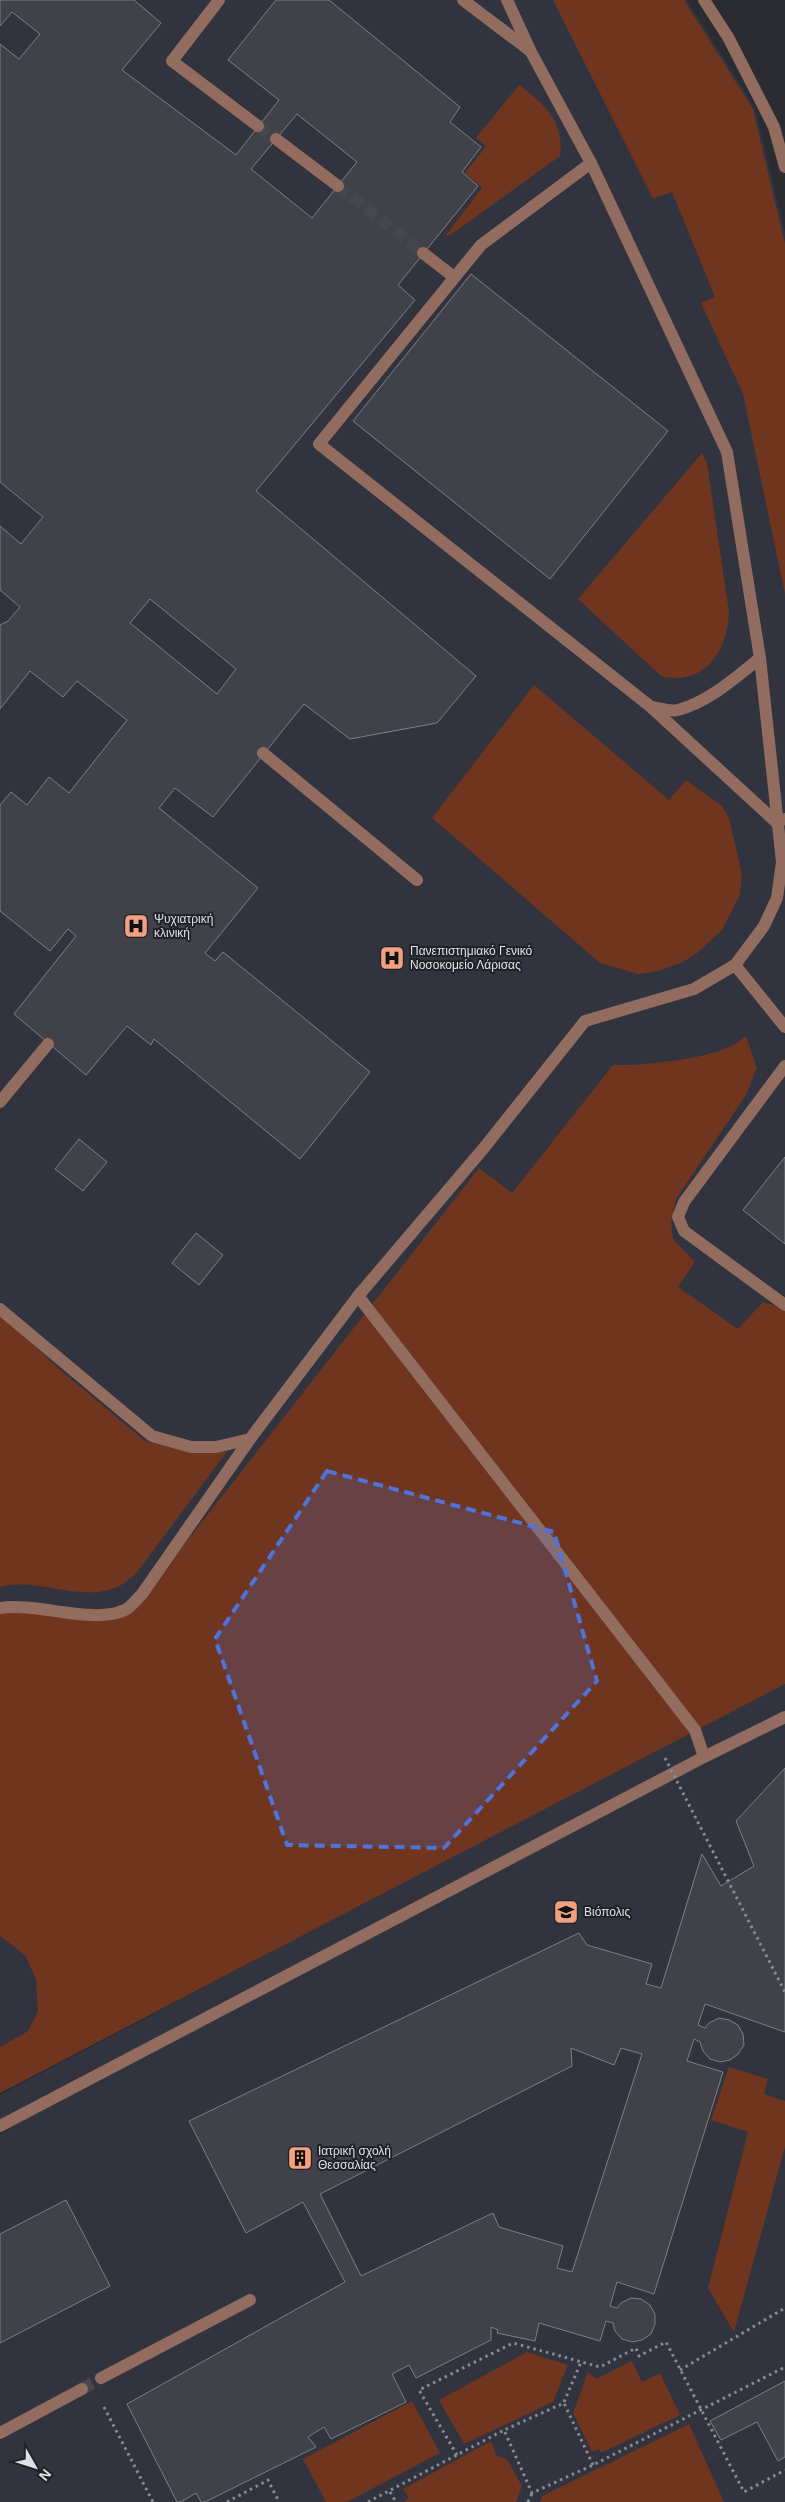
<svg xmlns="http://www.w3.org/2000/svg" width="785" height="2502" font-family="Helvetica,sans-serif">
<rect width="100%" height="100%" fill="#2a2c32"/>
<path fill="#31333f" d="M0,0H687L755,107L785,232V1683L776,1689L785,1684V2502H0V2095L422,1872L0,2093Z"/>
<g fill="#6f351e">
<path d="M553,0H684L753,109L785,244V594L743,394L701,303L715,297L672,192L653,199Z"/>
<path d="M519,85C544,103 565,122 560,156L452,234L445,236L482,188L465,173L486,146L476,138Z"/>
<path d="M702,453L707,463L729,612C728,651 704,687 661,676L578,599Z"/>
<path d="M534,685L669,800L686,780L722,806L729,818L742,874L740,895L722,930L697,953L681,963L658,971L638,974L600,963L432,818Z"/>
<path d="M746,1036L757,1068L746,1095L676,1199L671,1221L673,1239L695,1262L678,1287L738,1329L763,1302L785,1308V1684L0,2093V2047L28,2031L38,2012L36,1979L25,1955L0,1936V1608L100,1612L143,1597L479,1168L512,1193L613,1065C642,1066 704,1059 729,1047C735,1045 741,1040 746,1036Z"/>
<path d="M0,1313L59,1369L145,1441L177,1449H229L135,1575C128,1580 120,1587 112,1589C75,1601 37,1577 0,1587Z"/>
<path d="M729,2067L768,2079L764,2094L785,2101V2147L734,2332L708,2288L748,2132L711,2120Z"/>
<path d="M527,2352L568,2365L553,2402L464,2444L439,2400Z"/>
<path d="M632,2361L642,2382L660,2373L680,2415L601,2453L599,2449L592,2452L573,2413L588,2372L596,2379Z"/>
<path d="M412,2401L440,2453L347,2502H326L303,2459Z"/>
<path d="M689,2424L724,2502H540L542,2496Z"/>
<path d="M491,2441L497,2456L507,2459L522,2486L516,2502H403L409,2498L403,2489Z"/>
</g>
<g fill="#414249" stroke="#7e7f87" fill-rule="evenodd">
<path d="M0,0H134L161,23L122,70L236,155L279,100L228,60L276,0H329L460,107L450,122L481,147L462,172L478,186L398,285L415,300L256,491L476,676L437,723L350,739L304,704L213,817L175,788L159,808L258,888L205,953L215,961L223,952L370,1072L300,1159L154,1039L151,1045L127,1026L86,1075L14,1014L76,936L68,929L50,951L0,911V805L11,792L27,805L49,777L69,793L127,720L77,681L63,697L30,671L0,709V625L8,621L20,607L0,590V526L21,544L43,517L0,482V44L19,59L40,34L12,12L0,26ZM297,114L357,162L312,218L251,169ZM150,599L236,669L217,694L130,623Z"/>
<path d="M471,274L668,431L550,579L353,421Z"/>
<path d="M79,1139L107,1162L83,1191L55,1169Z"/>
<path d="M785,1157V1244L743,1210Z"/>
<path d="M196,1233L223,1255L199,1285L172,1263Z"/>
<path d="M785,1768V2032L705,2004L698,2025L705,2028L709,2023L719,2018L729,2020L738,2025L743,2034L744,2045L738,2054L730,2060L720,2062L710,2059L703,2051L700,2042L694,2039L687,2061L723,2072L654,2294L617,2282L610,2306L617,2308L621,2303L631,2298L641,2299L650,2305L655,2314V2324L651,2334L642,2340L632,2342L622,2339L615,2331L613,2323L606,2321L600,2341L539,2323L535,2341L497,2333L498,2330L491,2327V2340L416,2378L409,2365L392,2374L406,2402L331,2439L324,2427L308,2437L316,2447L205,2502H201L196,2493L181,2502H177L127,2404L345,2282L303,2202L246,2233L189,2121L579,1933L587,1945L652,1964L646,1984L661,1988L702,1854L721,1886L754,1866L736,1821ZM571,2048L614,2065L621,2048L642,2054L572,2272L557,2268L563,2246L499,2227L493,2213L361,2276L320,2194L572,2066Z"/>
<path d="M66,2200L110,2286L0,2343V2234Z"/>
<path d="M785,2381V2457L778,2461L757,2422L721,2440L710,2421Z"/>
</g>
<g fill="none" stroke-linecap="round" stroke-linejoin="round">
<g stroke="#45474d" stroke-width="12" stroke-dasharray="12 6" stroke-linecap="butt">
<path d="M258,126L276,139"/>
<path d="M338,186L423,253"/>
<path d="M82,2389L101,2378"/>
</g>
<g stroke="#8a8b90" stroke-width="3" stroke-dasharray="2.5 4" stroke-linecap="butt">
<path d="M680,2370L785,2308"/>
<path d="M564,2402L581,2362"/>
<path d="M104,2407L153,2502"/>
<path d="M457,2455L419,2390L513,2343L600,2367L636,2348L639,2356L666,2342L744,2492L785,2470"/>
<path d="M593,2465L564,2403L504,2430L532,2493L593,2465L785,2367"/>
<path d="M390,2492L396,2502"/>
<path d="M227,2502L268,2480L279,2502"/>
<path d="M368,2502L504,2430"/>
<path d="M528,2502L532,2493"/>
</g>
<g stroke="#916c5f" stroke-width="12">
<path d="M219,0L172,61L258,126"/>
<path d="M463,0L529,50"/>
<path d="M704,0L728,37L774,127L785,167"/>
<path d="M276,139L338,186"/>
<path d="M591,163L481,245L319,444L651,707L776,822L785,819"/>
<path d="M423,253L454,277"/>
<path d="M651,707C659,708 671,712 678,710C709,702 736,677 760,658"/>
<path d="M263,753L417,880"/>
<path d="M735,965L785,1027"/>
<path d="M785,1066L684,1202L678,1217L684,1231L785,1305"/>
<path d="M0,1102L48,1044"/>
<path d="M358,1296L695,1730L704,1757"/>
<path d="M0,1309L152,1436L191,1447H216L250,1439"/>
<path d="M0,1608C38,1602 92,1625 125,1610C131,1607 137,1599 142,1594L250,1439L358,1296L483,1149L585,1021L694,989L735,965L764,926L777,898L782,862L760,658L727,452L591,163L531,52L507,0"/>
<path d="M0,2126L704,1757L785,1717"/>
<path d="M101,2378L250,2300"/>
<path d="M0,2433L82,2389"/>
</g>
<path stroke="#8a8b90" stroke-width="3" stroke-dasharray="2.5 4" stroke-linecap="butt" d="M665,1758L785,1992"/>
</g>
<path fill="#4e73db" fill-opacity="0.2" stroke="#4e73db" stroke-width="4" stroke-dasharray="10 6" stroke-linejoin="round" d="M327,1471L554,1532L597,1681L444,1848L287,1845L215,1639Z"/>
<defs>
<symbol id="hospital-square" viewBox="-11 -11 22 22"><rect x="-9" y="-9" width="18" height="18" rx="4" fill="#f2a080" stroke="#212228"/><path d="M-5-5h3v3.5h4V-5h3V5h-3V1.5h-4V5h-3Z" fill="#111"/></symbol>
<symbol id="university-square" viewBox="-11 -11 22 22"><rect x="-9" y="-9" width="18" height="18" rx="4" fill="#f2a080" stroke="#212228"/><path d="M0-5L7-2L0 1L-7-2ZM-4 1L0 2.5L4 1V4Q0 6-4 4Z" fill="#111"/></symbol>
<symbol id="building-square" viewBox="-11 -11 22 22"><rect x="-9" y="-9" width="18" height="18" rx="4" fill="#f2a080" stroke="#212228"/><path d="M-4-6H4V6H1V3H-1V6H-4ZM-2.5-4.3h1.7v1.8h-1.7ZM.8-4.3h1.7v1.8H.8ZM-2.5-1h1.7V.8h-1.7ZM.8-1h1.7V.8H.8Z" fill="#111"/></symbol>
</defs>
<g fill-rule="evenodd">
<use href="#hospital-square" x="122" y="912" width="28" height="28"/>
<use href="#hospital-square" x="378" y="944" width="28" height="28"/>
<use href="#university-square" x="552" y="1898" width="28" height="28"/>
<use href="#building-square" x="286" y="2144" width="28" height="28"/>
</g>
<g text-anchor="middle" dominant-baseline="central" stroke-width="4" stroke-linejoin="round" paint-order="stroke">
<g font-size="12" fill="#e0e1e5" stroke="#212228" text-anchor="start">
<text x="154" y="919">Ψυχιατρική<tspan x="154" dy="14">κλινική</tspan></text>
<text x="410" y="951">Πανεπιστημιακό Γενικό<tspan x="410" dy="14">Νοσοκομείο Λάρισας</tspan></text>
<text x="584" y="1912">Βιόπολις</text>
<text x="318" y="2151">Ιατρική σχολή<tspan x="318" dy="14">Θεσσαλίας</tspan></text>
</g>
</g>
<g transform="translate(35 2467) rotate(129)" stroke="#212228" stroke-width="4" paint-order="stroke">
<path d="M0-4L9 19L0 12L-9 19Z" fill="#e0e1e5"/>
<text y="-8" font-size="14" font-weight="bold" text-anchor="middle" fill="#e0e1e5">N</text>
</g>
</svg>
